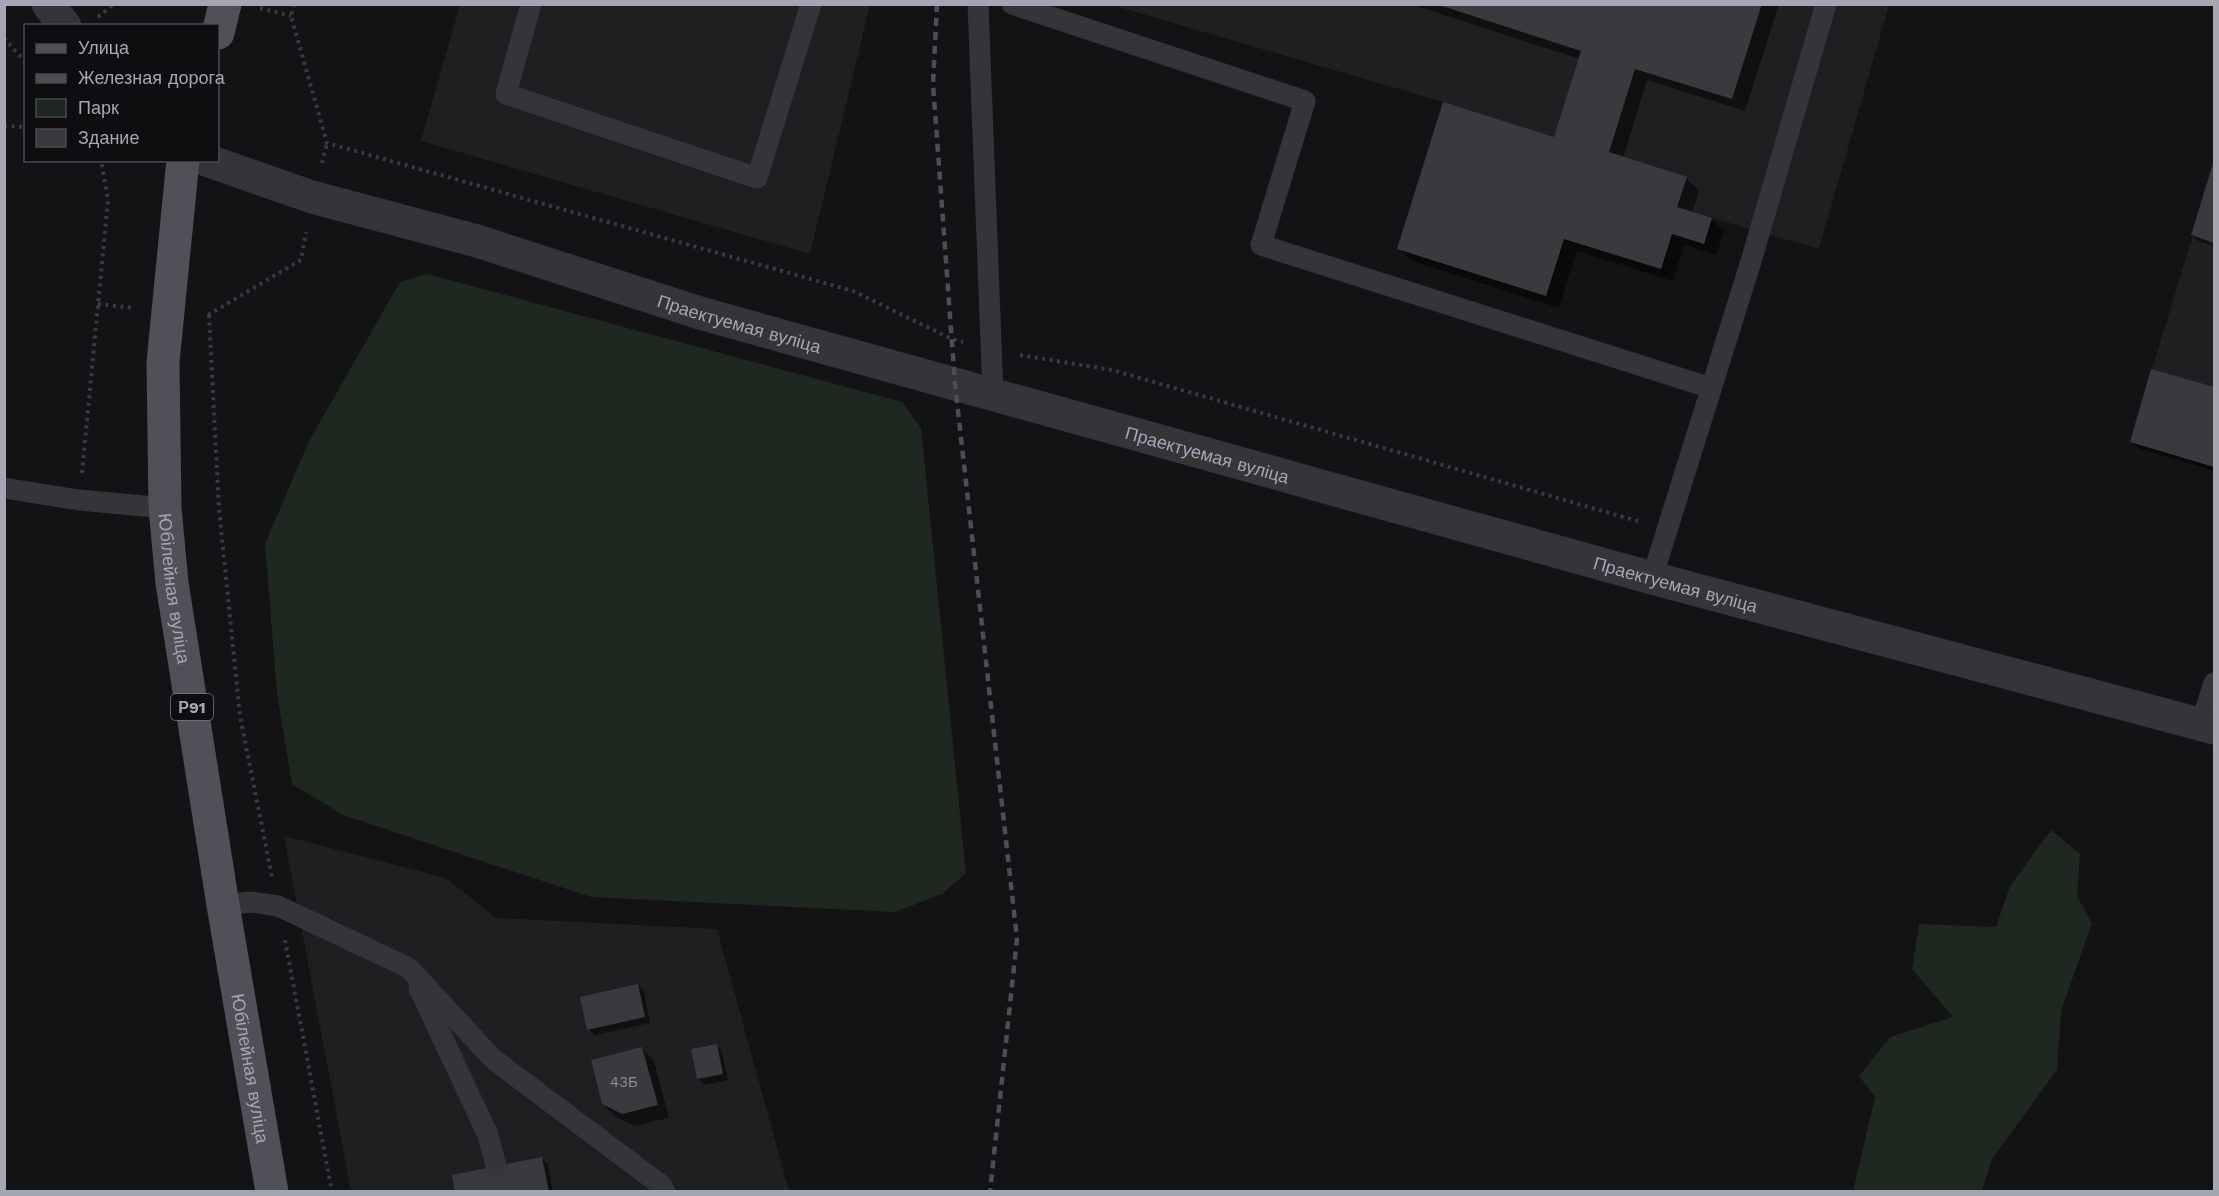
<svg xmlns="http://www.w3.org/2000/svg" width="2219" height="1196" font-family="'Work Sans',sans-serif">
<rect width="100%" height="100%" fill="#131214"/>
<g fill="#1f1e21">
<path d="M460,5H870L810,254L421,141Z"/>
<path d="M1112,5H1889L1819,249L1712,218L1672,234L1661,269L1564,239L1546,296L1397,249L1443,102Z"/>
<path d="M2214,165V464L2130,442Z"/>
<path d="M284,836L446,878L496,918L717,929L789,1191H351Z"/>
</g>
<g fill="#1f2721">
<path d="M427,274L902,402L921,428L966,873L942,894L895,912L591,897L343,815L292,784L277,694L265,544L309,441L400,282Z"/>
<path d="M2051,830L2080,854L2077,896L2092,923L2061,1011L2057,1070L1992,1159L1982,1191H1853L1875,1097L1859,1076L1890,1037L1953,1017L1912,969L1919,924L1996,927L2010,886Z"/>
</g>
<g fill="#0007">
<path d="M1410,4H1779L1745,111L1647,80L1623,158L1686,178L1699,191L1692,213L1711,219L1724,232L1716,255L1684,245L1673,281L1577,251L1559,308L1412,261L1399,248L1555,139L1580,59Z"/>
<path d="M2214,164V246L2198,241L2192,235Z"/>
<path d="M2152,370L2214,389V471L2138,448L2132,442Z"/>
<path d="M638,985L644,991L650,1023L595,1035L589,1029Z"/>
<path d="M716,1045L722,1051L728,1080L705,1085L698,1079Z"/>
<path d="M642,1048L654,1061L669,1118L635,1126L616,1117L603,1104Z"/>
<path d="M542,1158L548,1164L553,1192H457Z"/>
</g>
<g fill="#3a3a3e">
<path d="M1436,4H1762L1732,99L1635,69L1609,152L1687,177L1677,207L1712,218L1704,244L1672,234L1661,269L1564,239L1546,296L1397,249L1443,102L1554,137L1581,51Z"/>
<path d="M2214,160V243L2191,235Z"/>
<path d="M2151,369L2214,387V467L2130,442Z"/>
<path d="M638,984L645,1017L587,1030L580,997Z"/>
<path d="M717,1044L723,1074L697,1079L691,1049Z"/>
<path d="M642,1047L658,1105L622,1114L602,1104L591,1060Z"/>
<path d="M542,1157L549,1192H455L452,1175Z"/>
</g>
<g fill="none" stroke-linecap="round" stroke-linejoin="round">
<g stroke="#3a3a40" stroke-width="4" stroke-dasharray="3 4.5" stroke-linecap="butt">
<path d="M294,4L291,16L327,143L853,291L952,339L963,342"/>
<path d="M260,8L291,16"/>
<path d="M98,17L114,4"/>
<path d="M4,38L26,63"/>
<path d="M4,126L26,127"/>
<path d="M322,163L327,143"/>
<path d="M98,304L135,308"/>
<path d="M208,315L301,260L306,232"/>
<path d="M209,315L219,509L240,716L272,877"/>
<path d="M1020,355L1112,370L1641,522"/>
<path d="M82,473L108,200L101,160"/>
<path d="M285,940L332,1192"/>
</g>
<g stroke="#343439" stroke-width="21">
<path d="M531,4L506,94L757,178L811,4"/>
<path d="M978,4L993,395"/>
<path d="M1012,4L1305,101L1261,245L1711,388"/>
<path d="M4,488L79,500L165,508"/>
<path d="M1652,578L1752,258L1826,4"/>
<path d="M2201,724L2214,683"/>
<path d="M223,905L251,902L278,906L409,968L493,1059L661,1185L665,1192"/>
<path d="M419,988L488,1135L496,1166"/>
</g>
<path stroke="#343439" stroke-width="33" id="s1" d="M206,160L312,197L477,241L700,313L1652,578L2214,728"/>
<path stroke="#343439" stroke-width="33" d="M48,4L65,26"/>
<g stroke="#505058" stroke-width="33">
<path d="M218,33L225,4"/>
<path id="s2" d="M183,160L163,362L165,508L172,583L223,905L272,1192"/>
</g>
<path stroke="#4d4d54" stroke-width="4.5" stroke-dasharray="8 6" stroke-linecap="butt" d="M937,4L933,84L955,384L1017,939L990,1192"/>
</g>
<g text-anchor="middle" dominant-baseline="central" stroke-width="4.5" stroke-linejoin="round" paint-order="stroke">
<g font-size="15" fill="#8a8b96">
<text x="624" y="1082">43Б</text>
</g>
<rect fill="#0e0d0f" stroke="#777882" stroke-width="1.5" x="171" y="694" width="42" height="26" rx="4.5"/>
<g font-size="16" font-weight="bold" fill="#a4a6b4">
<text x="192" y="707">Р91</text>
</g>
<g font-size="18" fill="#a4a6b4" stroke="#0e0d0f">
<text stroke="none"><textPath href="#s1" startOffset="558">Праектуемая вуліца</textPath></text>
<text stroke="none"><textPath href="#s1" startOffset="1044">Праектуемая вуліца</textPath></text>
<text stroke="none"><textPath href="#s1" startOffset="1530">Праектуемая вуліца</textPath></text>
<text stroke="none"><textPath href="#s2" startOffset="430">Юбілейная вуліца</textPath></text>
<text stroke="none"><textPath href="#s2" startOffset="916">Юбілейная вуліца</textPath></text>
</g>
</g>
<rect width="2219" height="1196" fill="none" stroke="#a4a6b4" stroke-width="12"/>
<rect x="24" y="24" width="195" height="138" fill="#0e0d0f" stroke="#4a4a51" stroke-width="1.5"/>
<rect x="36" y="44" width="30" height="9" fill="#505058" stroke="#4a4a51" stroke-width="1.5"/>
<text x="78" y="54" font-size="18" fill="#a4a6b4">Улица</text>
<rect x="36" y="74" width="30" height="9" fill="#4d4d54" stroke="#4a4a51" stroke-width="1.5"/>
<text x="78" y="84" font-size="18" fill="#a4a6b4">Железная дорога</text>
<rect x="36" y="99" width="30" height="18" fill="#1f2721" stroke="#4a4a51" stroke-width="1.5"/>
<text x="78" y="114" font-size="18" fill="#a4a6b4">Парк</text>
<rect x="36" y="129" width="30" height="18" fill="#3a3a3e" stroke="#4a4a51" stroke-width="1.5"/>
<text x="78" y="144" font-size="18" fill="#a4a6b4">Здание</text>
</svg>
